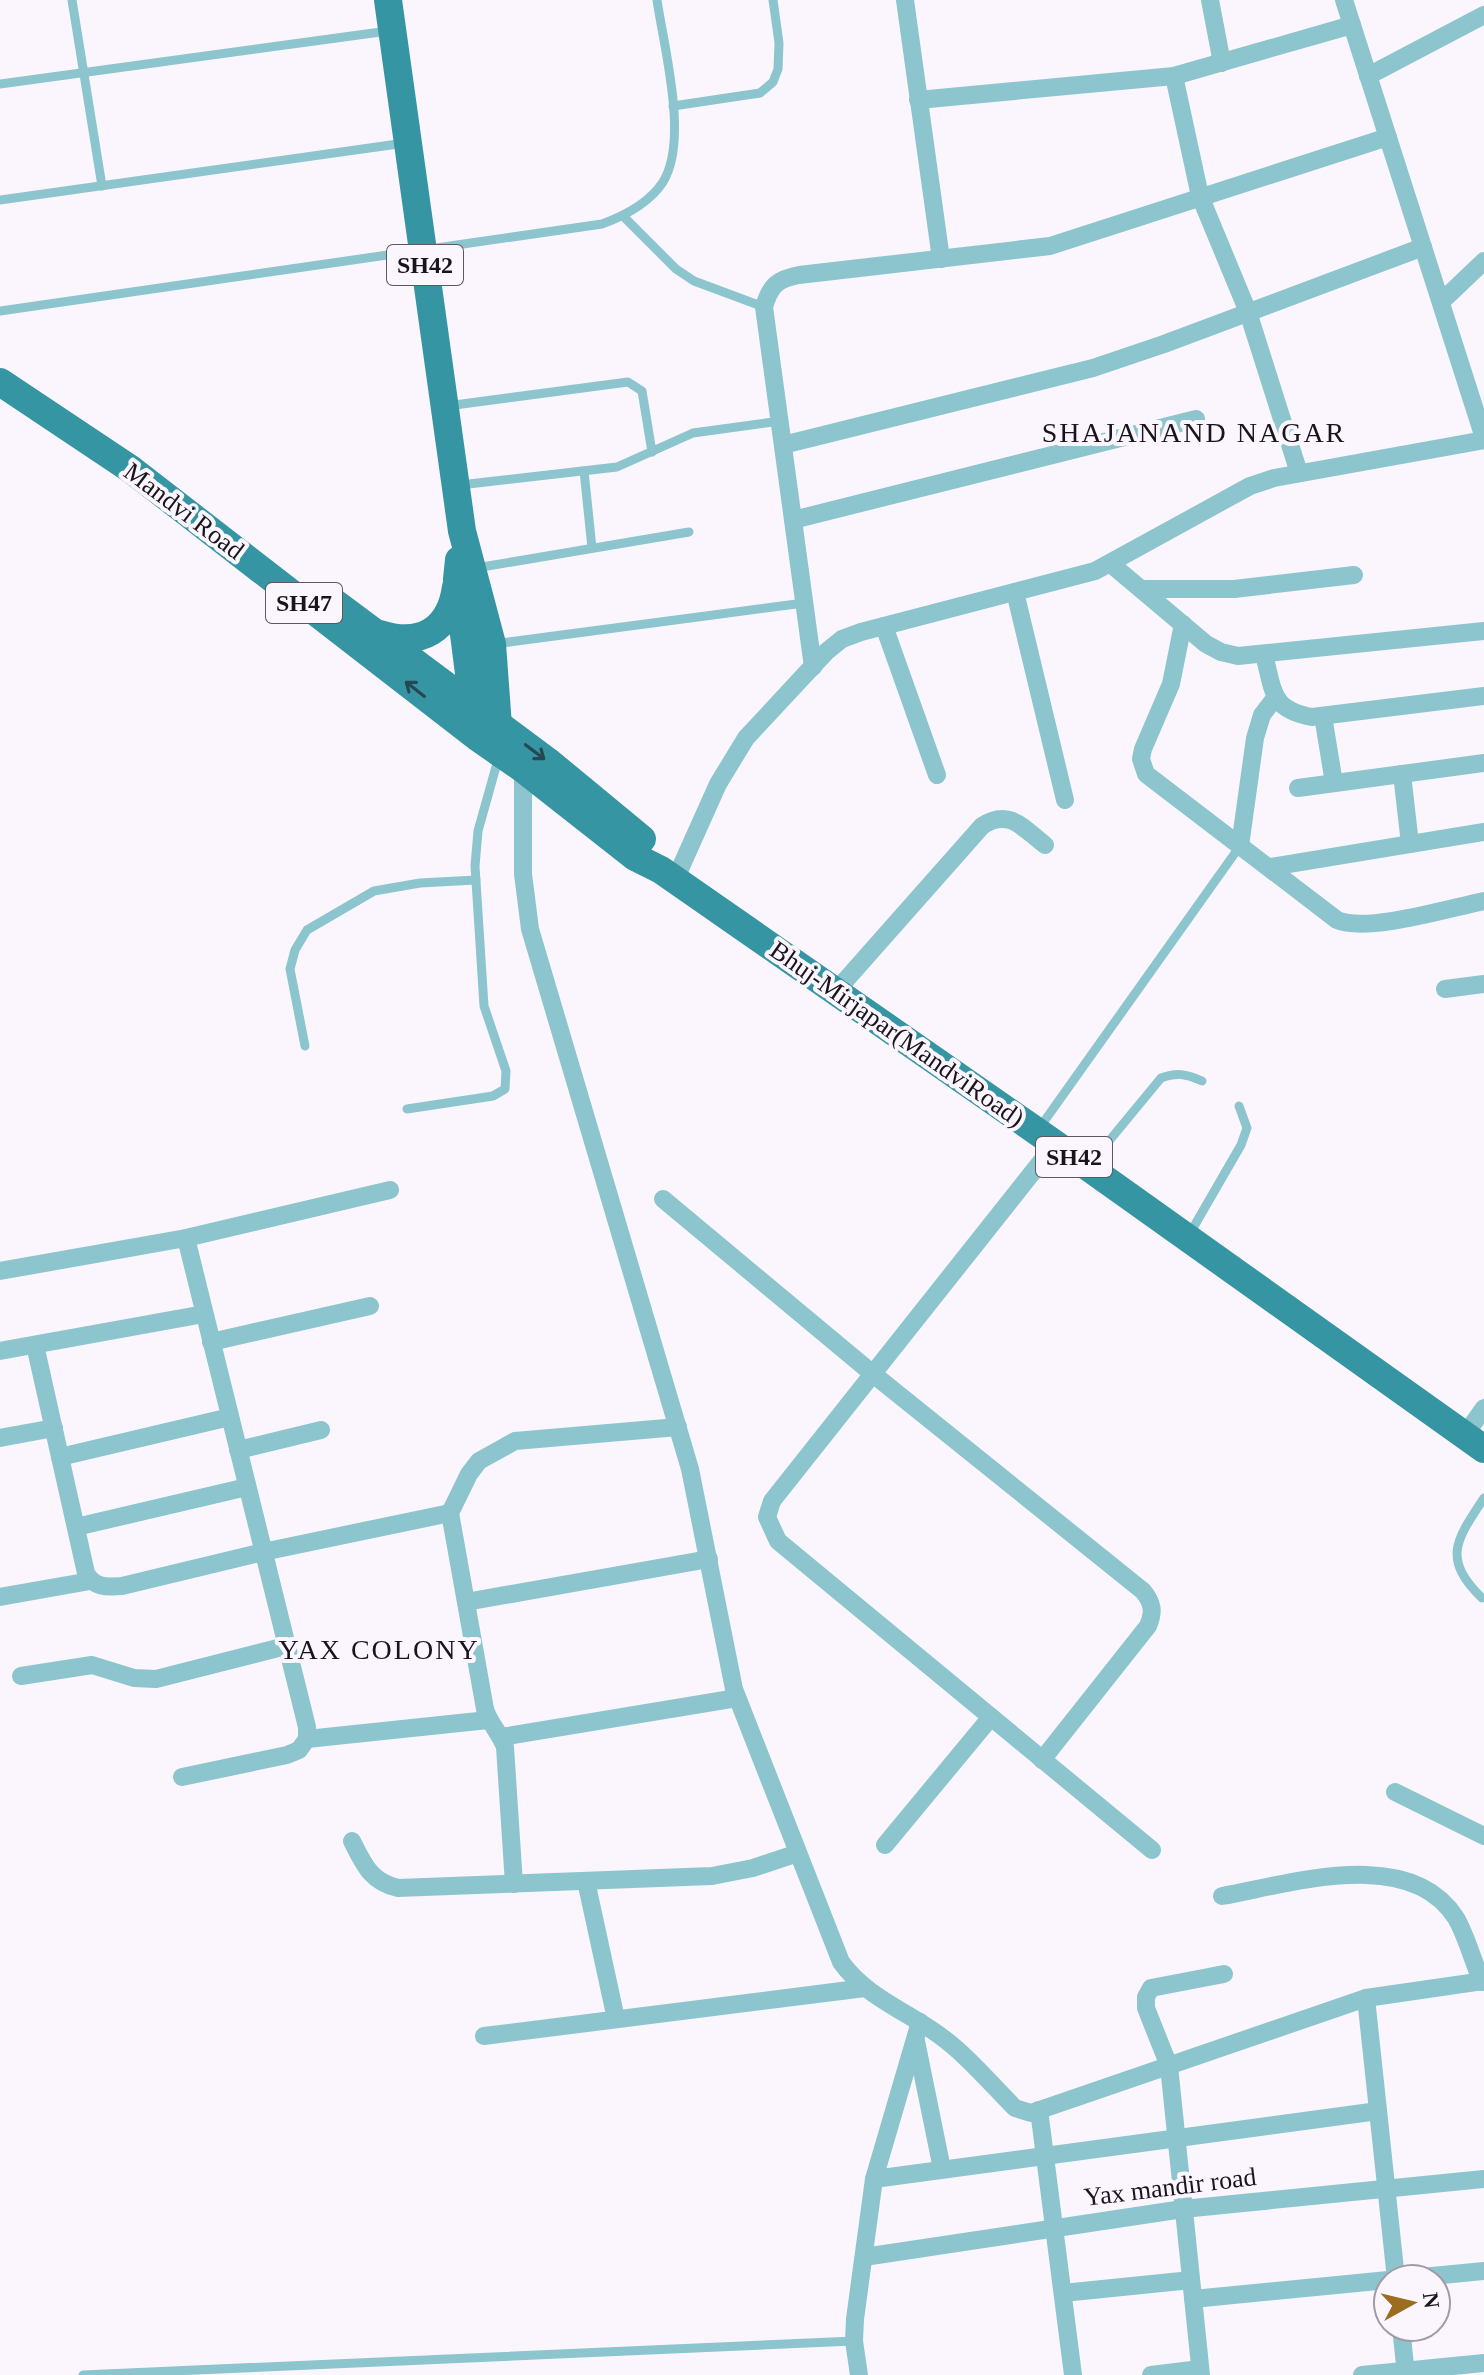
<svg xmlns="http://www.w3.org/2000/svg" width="1484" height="2375" font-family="'Times New Roman',serif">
<rect width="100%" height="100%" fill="#fbf6fe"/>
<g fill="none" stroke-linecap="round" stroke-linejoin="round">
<g stroke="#8dc5ce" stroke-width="9">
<path d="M72,0L102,186"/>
<path d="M0,84L388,31"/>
<path d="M673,106L760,93L773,82L778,69L779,43L773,0"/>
<path d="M0,200L405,143"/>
<path d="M623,216L676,269L694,281L764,307"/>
<path d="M0,311L602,224C624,216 650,202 663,182C689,140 664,48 657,0"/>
<path d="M447,406L628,382L642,391L652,452"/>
<path d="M584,471L592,548"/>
<path d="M460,485L617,467L693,433L780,421"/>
<path d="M476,568L689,532"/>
<path d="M494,644L804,603"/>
<path d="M305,1046L290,969L295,950L307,930L374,891L420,883L476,880"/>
<path d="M407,1109L493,1096L505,1089L506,1071L484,1006L475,866L478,831L499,756"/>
<path d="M1038,1130L1240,846"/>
<path d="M1090,1164L1161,1078C1177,1072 1186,1074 1202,1081"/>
<path d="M1189,1235L1241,1145L1247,1128L1239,1106"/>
<path d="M1482,1598C1441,1558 1457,1539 1484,1498"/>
<path d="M83,2375L854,2341"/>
</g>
<g stroke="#8dc5ce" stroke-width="18">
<path d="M905,0L941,259"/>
<path d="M1210,0L1222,63"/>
<path d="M1344,0L1484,438"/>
<path d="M1174,76L1200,196L1248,312L1299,473"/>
<path d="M1368,76L1484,15"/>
<path d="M918,100L1174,76L1352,25"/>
<path d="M1441,302L1484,261"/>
<path d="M783,445L1093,368L1164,344L1423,247"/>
<path d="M793,520L1196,419"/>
<path d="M1111,564L1206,644L1221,652L1238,656L1484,631"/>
<path d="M1142,589H1234L1354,575"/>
<path d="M1015,592L1065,800"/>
<path d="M1183,624L1171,684L1143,749L1141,759L1146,774L1337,920C1368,933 1449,908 1484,901"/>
<path d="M884,626L937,775"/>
<path d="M1264,655C1274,691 1270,709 1312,717L1484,696"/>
<path d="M813,667L764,307C770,286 777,279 799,275L1050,246L1388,137"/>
<path d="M1323,716L1334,783"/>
<path d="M523,769V874L530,929L690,1469L734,1689L841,1962C865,1996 906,2011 939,2035C967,2055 991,2084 1015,2108L1031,2113L1366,1998L1484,1981"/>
<path d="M1402,774L1410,844"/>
<path d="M1298,788L1484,763"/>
<path d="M1240,846L1255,738L1262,715L1275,698"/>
<path d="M1270,867L1484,832"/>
<path d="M675,880L718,784L746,738L826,652L842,639L861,632L1095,571L1250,486L1274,478L1484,440"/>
<path d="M1445,989L1484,984"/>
<path d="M836,991L982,826C1009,808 1023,828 1045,845"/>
<path d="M1055,1144L772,1501L767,1517L778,1541L1152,1850"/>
<path d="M663,1199L873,1374L1143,1591C1153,1603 1154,1612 1148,1626L1042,1760"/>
<path d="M0,1271L186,1238L390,1190"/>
<path d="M211,1342L370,1306"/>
<path d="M35,1345L86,1573C94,1588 107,1587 122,1586L263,1552L450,1513"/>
<path d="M0,1351L204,1314"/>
<path d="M1465,1435L1484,1408"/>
<path d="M0,1438L54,1428"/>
<path d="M238,1450L321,1430"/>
<path d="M60,1457L230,1417"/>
<path d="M76,1527L247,1487"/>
<path d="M0,1597L90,1581"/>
<path d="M466,1602L709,1559"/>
<path d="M21,1676L92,1665L134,1678L156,1679L286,1646"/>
<path d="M501,1737L737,1698"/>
<path d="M307,1739L488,1720"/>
<path d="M182,1777L287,1755L299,1750L307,1739V1727L186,1238"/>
<path d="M1395,1792L1484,1836"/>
<path d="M352,1841C364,1865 371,1882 398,1888L712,1876L753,1868L798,1853"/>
<path d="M885,1845L991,1717"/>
<path d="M586,1881L616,2019"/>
<path d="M514,1884L505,1747C500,1733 489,1723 485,1709L450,1513L469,1474L479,1461L515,1441L678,1427"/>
<path d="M1222,1896C1290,1884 1410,1845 1456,1918C1467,1937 1473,1962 1482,1982"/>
<path d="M1366,1998L1396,2279"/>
<path d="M484,2036L865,1988"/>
<path d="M916,2041L942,2169"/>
<path d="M1039,2110L1073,2375"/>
<path d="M874,2179L1378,2111"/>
<path d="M864,2257L1183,2209L1484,2179"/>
<path d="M1401,2279L1484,2271"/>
<path d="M1063,2293L1191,2280"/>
<path d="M1193,2299L1388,2280"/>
<path d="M1401,2327L1406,2375"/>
<path d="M859,2375L854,2341L855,2319L874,2179L920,2022"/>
<path d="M1151,2375L1200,2369"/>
<path d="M1201,2375L1169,2066L1146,2008V1997L1151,1988L1224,1974"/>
<path d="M1362,2375L1484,2363"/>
</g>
<g stroke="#3695a3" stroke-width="28">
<path d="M388,0L462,531L492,644L500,753"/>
<path d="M0,382L132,470L477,737L523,769L635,857L661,870L1088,1167L1484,1449"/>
<path d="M459,560L457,579L474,713"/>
<path d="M327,597L550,763L642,839"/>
<path d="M380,634C421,647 450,630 456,587"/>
</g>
</g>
<defs><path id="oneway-shaft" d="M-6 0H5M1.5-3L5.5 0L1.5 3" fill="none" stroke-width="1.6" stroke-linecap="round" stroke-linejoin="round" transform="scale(2)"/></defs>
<g stroke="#254852">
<use href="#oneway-shaft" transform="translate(415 689) rotate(-142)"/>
<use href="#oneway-shaft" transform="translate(535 752) rotate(37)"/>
</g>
<g text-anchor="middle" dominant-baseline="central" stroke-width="8" stroke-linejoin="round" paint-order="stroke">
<g fill="#fbf6fe" stroke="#5d5860" stroke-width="2">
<rect x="387" y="245" width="76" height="40" rx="6"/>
<rect x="266" y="583" width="76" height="40" rx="6"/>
<rect x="1036" y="1137" width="76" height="40" rx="6"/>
</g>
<g font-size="24" font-weight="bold" fill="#19151c">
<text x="425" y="265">SH42</text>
<text x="304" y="603">SH47</text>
<text x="1074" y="1157">SH42</text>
</g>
<g font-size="26" fill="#19151c" stroke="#fbf6fe">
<text transform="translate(184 511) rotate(37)">Mandvi Road</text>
<text transform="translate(897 1034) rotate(35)">Bhuj-Mirjapar(MandviRoad)</text>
<text transform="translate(1170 2187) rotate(-7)">Yax mandir road</text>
</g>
<g font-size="28" letter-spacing="2" fill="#19151c" stroke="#fbf6fe">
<text x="1194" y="432">SHAJANAND NAGAR</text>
<text x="379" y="1649">YAX COLONY</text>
</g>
</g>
<g transform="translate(1412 2303) rotate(82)"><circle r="38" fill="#fbf6fe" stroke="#a19ca4" stroke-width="2"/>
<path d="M0-6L14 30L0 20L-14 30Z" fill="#9c6d1f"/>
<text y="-12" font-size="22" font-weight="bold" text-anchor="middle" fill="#19151c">N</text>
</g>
</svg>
